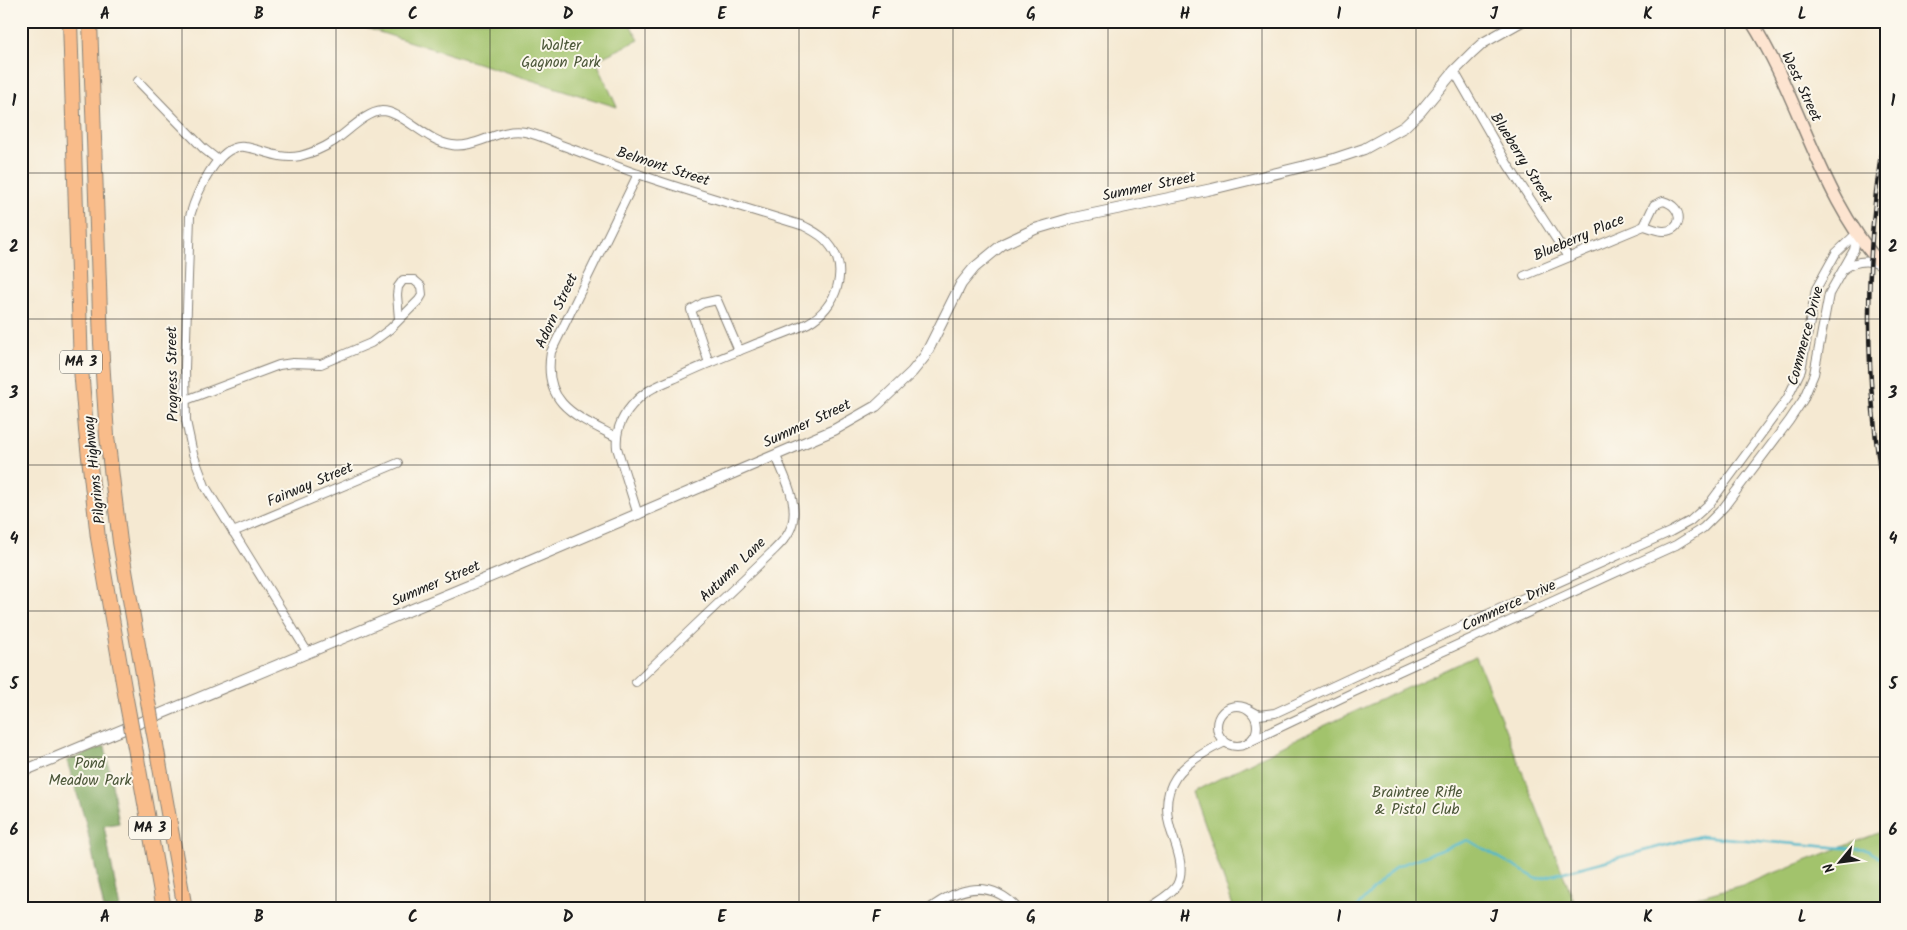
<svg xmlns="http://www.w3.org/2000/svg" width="1907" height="930" font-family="Kalam,sans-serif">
<rect width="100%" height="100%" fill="#fbf7ec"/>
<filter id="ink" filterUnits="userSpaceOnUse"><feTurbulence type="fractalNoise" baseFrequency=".02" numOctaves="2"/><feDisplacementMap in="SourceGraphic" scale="10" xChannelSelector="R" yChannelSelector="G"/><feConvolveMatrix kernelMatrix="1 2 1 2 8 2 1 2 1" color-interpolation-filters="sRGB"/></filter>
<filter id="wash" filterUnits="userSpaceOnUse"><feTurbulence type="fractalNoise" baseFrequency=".0096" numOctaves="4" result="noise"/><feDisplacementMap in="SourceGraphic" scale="20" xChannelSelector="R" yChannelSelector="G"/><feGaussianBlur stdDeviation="1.12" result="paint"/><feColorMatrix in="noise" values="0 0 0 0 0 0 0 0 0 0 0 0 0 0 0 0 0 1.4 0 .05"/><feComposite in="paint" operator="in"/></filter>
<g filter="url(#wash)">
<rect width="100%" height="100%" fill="#f5e9d2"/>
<g fill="#a2c36c" stroke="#5f7044">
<path d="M344,21H628L639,40L596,60L617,107Z"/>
<path d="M1476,656L1577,909H1234L1193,792L1317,729Z"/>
<path d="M1886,830V909H1651L1743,885Z"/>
</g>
<path fill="#81a960" stroke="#4e623e" d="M105,746L119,823L104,826L120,909H104L86,823L67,761Z"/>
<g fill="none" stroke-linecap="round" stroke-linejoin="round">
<path stroke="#4eb8cb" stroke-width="2.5" d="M1355,909L1395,867L1468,840L1537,879L1700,836L1867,850L1886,861"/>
</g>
</g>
<g filter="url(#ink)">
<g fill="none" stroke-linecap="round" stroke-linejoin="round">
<defs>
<g id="minor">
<path d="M1454,71L1508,165L1568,257"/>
<path d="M138,81L204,149L218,160"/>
<path d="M1844,269C1855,261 1867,259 1880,265"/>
<path d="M1524,276L1644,226L1654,205L1663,201C1685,207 1683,232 1663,231C1657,231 1649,227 1644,226"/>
<path d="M709,363L691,310L703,303L717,300L739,351"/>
<path d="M186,400L279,365L293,363L321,364L371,343L390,329L419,300L422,295L421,286L414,280H403L398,287L397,295L399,319"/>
<path d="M616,437C576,416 542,404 551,352L638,174"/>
<path d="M233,532L398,463"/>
<path d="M308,653L205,486L193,454L186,421L185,369L190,216C196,195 218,142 245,147C265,150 278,160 300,156C311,153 322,149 331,143C345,135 365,112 382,111C402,111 427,142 452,145C476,149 499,127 525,132C537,134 549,140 561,145C586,154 612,165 638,174C693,193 749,209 804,226C813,231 822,235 828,243C851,269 836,308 808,323C795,330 780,335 766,340C736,352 707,363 678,377C664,383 647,389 636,401C623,414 615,430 617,448L638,515"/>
<path d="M636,682L771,553C778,546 785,540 789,532C802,508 785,478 776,456"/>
<circle cx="1237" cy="726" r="20"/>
<path d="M1248,709L1259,715L1275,713L1488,614L1670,532L1690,521L1710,503L1787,399L1801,370L1816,289L1836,253L1857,233"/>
<path d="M1247,743L1354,692L1676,545L1703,528L1724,507L1789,421L1803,400L1814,374L1829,294L1854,250L1857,233"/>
<path d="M929,909C958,887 991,878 1018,909"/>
<path d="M1147,909C1156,902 1171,895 1177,885C1185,869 1178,852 1173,837C1154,785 1182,762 1225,742"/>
</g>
<path id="tertiary" d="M21,772L516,566L834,430L876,406L912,372L925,356L961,284L974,268L1003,244L1035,229L1069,219L1212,189L1334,159L1364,149L1404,127L1421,111L1454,71L1472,53L1483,43L1522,21"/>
<path id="secondary" d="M1751,21C1802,101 1820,200 1886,270"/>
<g id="motorway">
<path d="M70,21L81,368L86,430L98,538L126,699"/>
<path d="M90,21L101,343L107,436L120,542L146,691"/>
<path d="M156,745L185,909"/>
<path d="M136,753L164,909"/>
</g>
</defs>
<use href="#minor" stroke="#888277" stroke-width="10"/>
<use href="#tertiary" stroke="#888277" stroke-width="12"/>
<use href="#secondary" stroke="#888277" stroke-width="14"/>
<use href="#motorway" stroke="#888277" stroke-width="16"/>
<use href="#minor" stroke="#fff" stroke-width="8"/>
<use href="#tertiary" stroke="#fff" stroke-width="10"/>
<use href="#secondary" stroke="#fde4d0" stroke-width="11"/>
<use href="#motorway" stroke="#f9bc8a" stroke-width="14"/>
<defs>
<path id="rail" d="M1886,123C1864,250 1863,380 1886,506"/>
</defs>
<use href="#rail" stroke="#1c1c1c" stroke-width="4.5"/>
<use href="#rail" stroke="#fbf7ec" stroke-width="2.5" stroke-dasharray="8" stroke-linecap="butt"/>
<defs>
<g id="motorway-bridge">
<path d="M146,691L156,745"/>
<path d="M126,699L136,753"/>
</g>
</defs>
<use href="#motorway-bridge" stroke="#888277" stroke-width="16" stroke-linecap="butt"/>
<use href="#motorway-bridge" stroke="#f9bc8a" stroke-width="14"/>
</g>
</g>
<path fill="none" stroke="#1c1c1c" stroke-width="1" stroke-opacity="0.55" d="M182,21V909M336,21V909M490,21V909M645,21V909M799,21V909M953,21V909M1108,21V909M1262,21V909M1416,21V909M1571,21V909M1725,21V909M21,173H1886M21,319H1886M21,465H1886M21,611H1886M21,757H1886"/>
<g text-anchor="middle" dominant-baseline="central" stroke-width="4" stroke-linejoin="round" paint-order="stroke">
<g fill="#fbf7ec" stroke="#5f5e5a" stroke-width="1">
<rect x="60" y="350.5" width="42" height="23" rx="4"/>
<rect x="129" y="816.5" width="42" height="23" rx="4"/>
</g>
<g font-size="14" font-weight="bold" fill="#1c1c1c">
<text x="81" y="362">MA 3</text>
<text x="150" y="828">MA 3</text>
</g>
<g font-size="15" fill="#4b5638" stroke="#fbf7ec">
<text x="561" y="46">Walter<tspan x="561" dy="17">Gagnon Park</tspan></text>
<text x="90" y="764">Pond<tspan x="90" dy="17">Meadow Park</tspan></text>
<text x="1417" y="793">Braintree Rifle<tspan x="1417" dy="17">&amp; Pistol Club</tspan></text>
</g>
<g font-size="15" fill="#1c1c1c" stroke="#fbf7ec">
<text transform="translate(1801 87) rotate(65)">West Street</text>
<text transform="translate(1521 158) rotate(58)">Blueberry Street</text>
<text transform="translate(663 167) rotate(18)">Belmont Street</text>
<text transform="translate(1149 187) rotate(-12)">Summer Street</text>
<text transform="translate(1579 238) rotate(-23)">Blueberry Place</text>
<text transform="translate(557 311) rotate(-65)">Adorn Street</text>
<text transform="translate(1806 336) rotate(-75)">Commerce Drive</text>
<text transform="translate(173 374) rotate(-91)">Progress Street</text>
<text transform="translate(807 424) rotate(-25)">Summer Street</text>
<text transform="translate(95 470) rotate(-96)">Pilgrims Highway</text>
<text transform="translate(310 485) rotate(-23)">Fairway Street</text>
<text transform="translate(733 570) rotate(-44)">Autumn Lane</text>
<text transform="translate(436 584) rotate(-23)">Summer Street</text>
<text transform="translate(1509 606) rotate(-25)">Commerce Drive</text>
</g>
</g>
<rect width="1907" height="930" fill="none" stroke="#fbf7ec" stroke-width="55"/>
<g transform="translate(1840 862) rotate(241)" stroke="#fbf7ec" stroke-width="4" paint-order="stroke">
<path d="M0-4L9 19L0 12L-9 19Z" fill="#1c1c1c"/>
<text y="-8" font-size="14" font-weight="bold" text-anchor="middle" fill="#1c1c1c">N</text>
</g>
<rect x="28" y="28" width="1852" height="874" fill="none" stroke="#1c1c1c" stroke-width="2"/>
<g font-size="16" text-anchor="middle" font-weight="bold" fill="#1c1c1c">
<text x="105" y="19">A</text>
<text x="259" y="19">B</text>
<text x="413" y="19">C</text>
<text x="568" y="19">D</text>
<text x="722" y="19">E</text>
<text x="876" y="19">F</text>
<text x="1031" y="19">G</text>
<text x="1185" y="19">H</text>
<text x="1339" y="19">I</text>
<text x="1494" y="19">J</text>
<text x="1648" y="19">K</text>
<text x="1802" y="19">L</text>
<text x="14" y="106">1</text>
<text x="1893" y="106">1</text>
<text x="14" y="252">2</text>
<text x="1893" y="252">2</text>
<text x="14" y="398">3</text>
<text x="1893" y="398">3</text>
<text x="14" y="544">4</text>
<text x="1893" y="544">4</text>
<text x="14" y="689">5</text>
<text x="1893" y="689">5</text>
<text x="14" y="835">6</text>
<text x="1893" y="835">6</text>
<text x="105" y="922">A</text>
<text x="259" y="922">B</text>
<text x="413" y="922">C</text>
<text x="568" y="922">D</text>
<text x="722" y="922">E</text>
<text x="876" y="922">F</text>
<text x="1031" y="922">G</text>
<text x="1185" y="922">H</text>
<text x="1339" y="922">I</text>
<text x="1494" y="922">J</text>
<text x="1648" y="922">K</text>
<text x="1802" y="922">L</text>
</g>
</svg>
